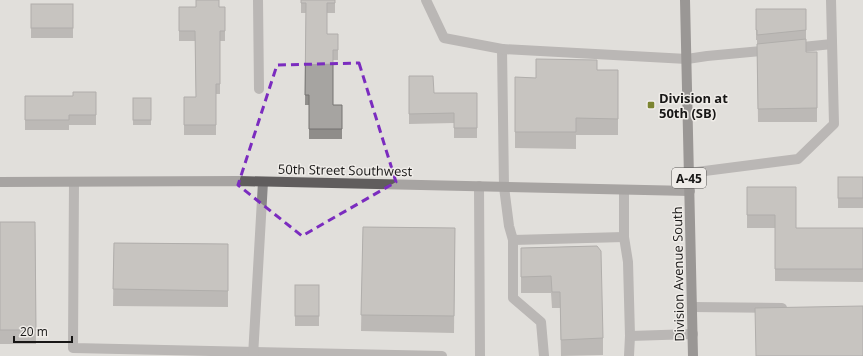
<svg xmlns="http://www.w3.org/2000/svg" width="863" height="356" font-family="'Open Sans',sans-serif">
<rect width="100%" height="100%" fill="#e1dfdb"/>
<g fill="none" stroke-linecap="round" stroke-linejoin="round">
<g stroke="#898787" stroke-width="10">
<path d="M426,0L444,38L502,49L504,187L509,226L513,240L624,237"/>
<path d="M793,48L832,44"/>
<path d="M502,49L687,59L707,56L771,50"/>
<path d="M689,173L798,159L834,124L831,0"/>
<path d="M74,182L73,348L442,356"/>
<path d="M479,186L480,356"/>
<path d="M624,190V237L628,262L630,336L629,356"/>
<path d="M513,240V298L541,322L544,356"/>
<path d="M692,307L782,308"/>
<path d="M630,336L693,334"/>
<path d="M253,356L263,182"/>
</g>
<path stroke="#898787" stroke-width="10" d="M258,0L259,89"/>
<path stroke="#605d5d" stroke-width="10" d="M0,182L239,181L690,191"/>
<path stroke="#434040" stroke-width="10" d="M685,0L693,356"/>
</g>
<g fill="#8f8d8a">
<path d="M301,0H335V13H327V34H338V60H333V105H342V139H309V105H305L306,13H301Z"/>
<rect x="31" y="4" width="42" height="34"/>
<path d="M179,7H225V41H220V94H216V135H184V97H196L195,41H179Z"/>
<path d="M756,9H806V52H817V122H758L757,40H756Z"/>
<path d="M597,70H618V135H576V149L515,148V77L536,78Z"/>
<path d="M409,76L434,93H477V138H454V123L409,124Z"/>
<path d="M96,92V125H69V130H25V96H73Z"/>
<rect x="133" y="98" width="18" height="27"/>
<rect x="838" y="177" width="25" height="31"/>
<path d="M747,187L796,228H863V282L775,281V228H747Z"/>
<path d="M0,222H35L36,344H0Z"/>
<path d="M363,227L455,228L454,333L361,331Z"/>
<path d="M114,243L228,244V307L113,306Z"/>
<path d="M597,246L603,338V355L561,356L560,308H552L551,293H521V248Z"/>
<rect x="295" y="285" width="24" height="41"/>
</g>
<g fill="#a6a4a1" stroke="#747371">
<path d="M196,0H219V7H225V31H220V84H216V125H184V97H196L195,31H179V7H196Z"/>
<path d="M301,0H335V3H327V34H338V50H333V105H342V129H309V95H305L306,3H301Z"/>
<rect x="31" y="4" width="42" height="24"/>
<path d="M756,9H806V30L757,35V30H756Z"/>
<path d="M806,39V52H817V108L758,109L757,44Z"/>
<path d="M536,59L597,60V70H618V119L576,118V132H515V77L536,78Z"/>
<path d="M409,76H433L434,93H477V128H454V113L409,114Z"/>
<path d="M73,92H96V115H69V120H25V96H73Z"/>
<rect x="133" y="98" width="18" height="22"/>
<rect x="838" y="177" width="25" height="21"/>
<path d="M747,187H796V228H863V269H775V215H747Z"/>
<path d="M0,222H35L36,330H0Z"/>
<path d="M363,227L455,228L454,316L361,315Z"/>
<path d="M114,243L228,244V291L113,289Z"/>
<path d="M597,246L601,251L603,338L561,340L560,292H552L551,276L521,277V248Z"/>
<rect x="295" y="285" width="24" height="31"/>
<path d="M863,306V356H756L755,308Z"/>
</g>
<path d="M0 0H863V356H0ZM359,63L396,182L302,236L238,185L277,65Z" fill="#e1dfdb" fill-opacity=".55" fill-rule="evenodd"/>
<path fill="none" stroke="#7b2cbf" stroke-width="3" stroke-dasharray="8 5" stroke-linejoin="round" d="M359,63L396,182L302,236L238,185L277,65Z"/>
<rect fill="#7c8531" stroke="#efece8" stroke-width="1.5" x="647" y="101" width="8" height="8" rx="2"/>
<g text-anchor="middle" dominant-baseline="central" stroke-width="3" stroke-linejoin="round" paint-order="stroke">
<rect fill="#efece8" stroke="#585755" stroke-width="1" x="672" y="168" width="34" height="20" rx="3"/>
<g font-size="12" font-weight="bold" fill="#181716">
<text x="689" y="178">A-45</text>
</g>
<g font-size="13" font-weight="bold" fill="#181716" stroke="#efece8" text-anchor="start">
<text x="659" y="98">Division at<tspan x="659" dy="15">50th (SB)</tspan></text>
</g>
<g font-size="13" fill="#181716" stroke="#efece8">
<text transform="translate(345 170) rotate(1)">50th Street Southwest</text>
<text transform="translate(678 274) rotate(-91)">Division Avenue South</text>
</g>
</g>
<path d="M14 336v6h58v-6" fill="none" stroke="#181716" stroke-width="2"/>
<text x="20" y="336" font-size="12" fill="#181716" stroke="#efece8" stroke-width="3" paint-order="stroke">20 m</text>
</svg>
